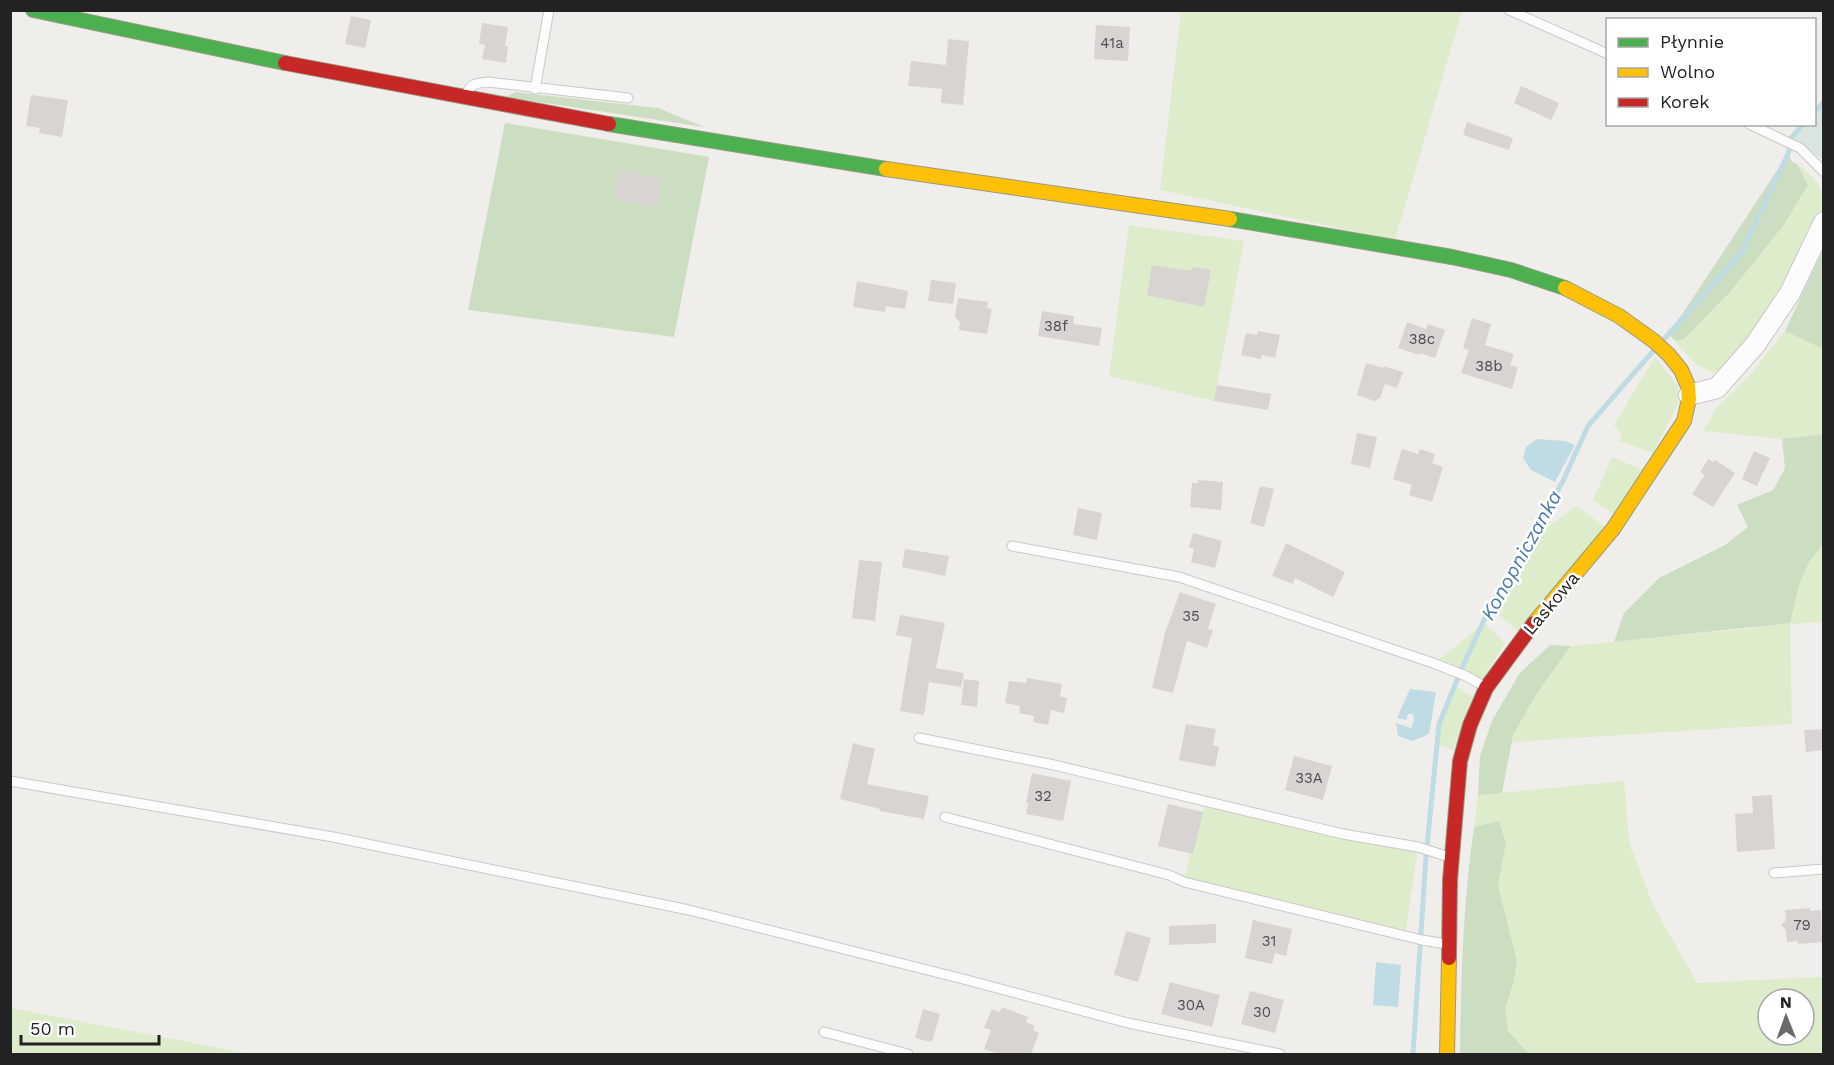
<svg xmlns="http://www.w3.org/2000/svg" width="1834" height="1065" font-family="'Work Sans',sans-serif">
<rect width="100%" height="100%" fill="#f0eeeb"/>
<g fill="#ddeccb" fill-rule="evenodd">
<path d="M1181,11H1462L1395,240L1160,190Z"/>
<path d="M1797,164C1816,179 1825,186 1822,211L1764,319L1731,361L1713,373L1696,364L1674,340H1683L1730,292L1783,226L1808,185Z"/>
<path d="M1129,225L1244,241L1214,401L1109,376Z"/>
<path d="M1785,331L1821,348H1823V434L1782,439L1703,431L1718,406L1749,376Z"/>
<path d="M1655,357L1678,386L1679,402L1653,453L1619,441L1622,434L1614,425Z"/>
<path d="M1612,457L1645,471L1613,514L1593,500Z"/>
<path d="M1576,506L1605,527L1518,631L1490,607L1531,539Z"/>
<path d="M1823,544V622L1790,624L1792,724L1512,742L1513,735L1537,693L1571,646L1755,628L1799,585L1809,562Z"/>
<path d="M1482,621L1505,643L1479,685L1437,661L1477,629Z"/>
<path d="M1454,685L1472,697L1453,750L1435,744L1439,724Z"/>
<path d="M1624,781L1629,842L1653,905L1697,983L1823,977V1054H1529L1508,1031L1505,1009L1514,981L1517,961L1498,885L1506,843L1499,821L1474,827L1478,795ZM1768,999H1804V1035H1768Z"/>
<path d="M1205,801L1418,847L1405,936L1184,879Z"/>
<path d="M11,1008L251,1054H11Z"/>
</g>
<g fill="#cbdec1">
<path d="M515,92L658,108L704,127L506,97Z"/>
<path d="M505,123L709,157L674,337L468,310Z"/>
<path d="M1788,154L1792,162L1797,164L1808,185L1783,226L1730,292L1683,340H1674L1669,334Z"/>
<path d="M1823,250L1824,348H1821L1785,331Z"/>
<path d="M1823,434V544L1809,562L1799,585L1790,623L1614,642L1624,613L1659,578L1725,545L1748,527L1737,505L1773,490L1785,468L1782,439Z"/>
<path d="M1550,645L1571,646L1537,693L1513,735L1502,793L1478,795L1480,756L1492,721L1519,674Z"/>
<path d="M1499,821L1506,843L1498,885L1517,961L1514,981L1505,1009L1508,1031L1529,1054H1460C1461,978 1463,903 1474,827Z"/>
</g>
<path fill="#d9e6de" d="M1823,102V160L1792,137L1803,125L1814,124L1815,112Z"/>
<g fill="#bfdbe3">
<path d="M1537,439L1565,441L1575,445L1555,482L1531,470L1523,458L1526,447Z"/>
<path d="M1410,689L1436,692L1429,734L1412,741L1398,736L1396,723L1411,728L1414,721L1413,714H1408L1406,720L1397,718Z"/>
<path d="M1376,962L1401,965L1398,1007L1373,1005Z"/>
</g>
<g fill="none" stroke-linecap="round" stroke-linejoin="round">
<g stroke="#bfdbe3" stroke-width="5">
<path d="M1814,112L1824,102"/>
<path d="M1664,339L1741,253L1788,154L1792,137L1803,124"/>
<path d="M1413,1054L1426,856L1439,724L1462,668L1490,607L1562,483L1588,426L1654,350"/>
</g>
</g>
<g fill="#d7d4d2">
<path d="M351,16L371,20L365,48L345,44Z"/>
<path d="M482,23L508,27L505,46H508L506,63L482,59L485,45L479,44Z"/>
<path d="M1096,25L1130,27L1128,61L1094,59Z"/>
<path d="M948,39L969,41L963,105L941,103L942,89L908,86L911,61L946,65Z"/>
<path d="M1521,86L1559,103L1551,120L1514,103Z"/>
<path d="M31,95L68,100L62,137L39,133L40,128L26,126Z"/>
<path d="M1467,122L1513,138L1509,150L1463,135Z"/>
<path d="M619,170L662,178L657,207L614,200Z"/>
<path d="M1152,265L1191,271L1192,267L1211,270L1204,307L1147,295Z"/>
<path d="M931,280L956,283L953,304L928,301Z"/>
<path d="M857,281L908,291L905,309L886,306L885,312L853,307Z"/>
<path d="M958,298L988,302L987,308L992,309L987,334L959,330L960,322L955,317Z"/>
<path d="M1042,311L1074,316L1073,324L1102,328L1099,346L1038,336Z"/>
<path d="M1472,318L1491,324L1485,345L1514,354L1510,365L1518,367L1512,389L1461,373L1469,350L1463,348Z"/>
<path d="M1407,322L1426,329L1428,324L1445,330L1435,358L1420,353L1419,355L1398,348Z"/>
<path d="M1258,331L1280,335L1275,358L1262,355L1261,359L1241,355L1246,333L1257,335Z"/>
<path d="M1366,363L1383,368L1384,366L1403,372L1397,388L1385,384L1380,398L1374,401L1357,395Z"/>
<path d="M1217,385L1271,394L1268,410L1214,401Z"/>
<path d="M1357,433L1377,437L1370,468L1351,464Z"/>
<path d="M1402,449L1418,454L1420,449L1435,454L1432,463L1443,467L1432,502L1409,495L1412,485L1393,479Z"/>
<path d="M1754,451L1770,458L1757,486L1742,479Z"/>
<path d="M1708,459L1713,462L1715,460L1735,473L1713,507L1692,494L1705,475L1700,472Z"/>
<path d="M1198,480L1223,482L1221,510L1190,507L1192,483H1198Z"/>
<path d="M1260,486L1274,489L1264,527L1250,523Z"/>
<path d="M1078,508L1102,513L1097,540L1073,535Z"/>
<path d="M1193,533L1222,541L1215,568L1191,562L1194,549L1189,547Z"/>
<path d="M1286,543L1345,572L1333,597L1295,578L1293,584L1272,576Z"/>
<path d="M905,549L949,556L945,576L902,567Z"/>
<path d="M859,560L882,562L875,621L852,618Z"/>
<path d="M1180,592L1216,604L1208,629L1213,630L1207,648L1187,641L1173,693L1152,688L1165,633Z"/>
<path d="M900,615L945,623L936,668L964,673L961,687L929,682L924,715L900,711L912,638L896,635Z"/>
<path d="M1027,678L1062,684L1060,696L1067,698L1064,713L1051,710L1048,725L1033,722L1034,716L1019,713L1020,706L1005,703L1009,681L1026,683Z"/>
<path d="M964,679L979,681L977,707L961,705Z"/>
<path d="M1186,724L1216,729L1213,745L1219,747L1215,767L1179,760Z"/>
<path d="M1824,729V750L1806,752L1804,730Z"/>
<path d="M853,743L875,749L867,784L929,796L924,819L880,811V809L840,799Z"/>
<path d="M1294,756L1332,766L1323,800L1285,790Z"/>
<path d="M1032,773L1071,781L1063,821L1026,814L1028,803H1026Z"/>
<path d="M1772,795L1775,849L1737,852L1735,814L1753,813L1752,796Z"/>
<path d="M1168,804L1203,812L1193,854L1158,846Z"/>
<path d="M1810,908V911L1821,910L1822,942L1799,944L1797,941L1787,942L1786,930L1781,925L1786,920L1785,910Z"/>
<path d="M1253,920L1292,929L1286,956L1275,953L1272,964L1245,958Z"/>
<path d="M1216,924V943L1169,945V926Z"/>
<path d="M1126,931L1151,938L1138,982L1114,975Z"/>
<path d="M1170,982L1220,995L1212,1027L1161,1014Z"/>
<path d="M1250,991L1284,1000L1275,1033L1241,1024Z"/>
<path d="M1002,1007L1028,1017L1026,1022L1035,1026L1033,1030L1039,1033L1031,1054H999L984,1049L991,1030L984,1028L992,1009L1000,1012Z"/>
<path d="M923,1009L940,1014L932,1042L915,1038Z"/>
</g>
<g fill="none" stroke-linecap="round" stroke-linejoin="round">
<defs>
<g id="lane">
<path d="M1509,10L1608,54"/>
<path d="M535,89L549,10"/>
<path d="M466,95C470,83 477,83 488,82L628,98"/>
<path d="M1749,124L1800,148L1824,172"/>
<path d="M1012,546L1179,577L1433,663L1466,676L1484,686"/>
<path d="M919,738L1054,765L1343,834L1418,847L1449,857"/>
<path d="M10,781L333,837L689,910L967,980L1128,1023L1280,1054"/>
<path d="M945,817L1169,875L1184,882L1422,940L1446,944"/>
<path d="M1774,873L1824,869"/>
<path d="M824,1032L908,1054"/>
</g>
<path id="street" d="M1689,395L1717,388L1755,345L1790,293L1824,222"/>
<g id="fast">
<path d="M33,10L285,63"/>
<path d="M609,124L886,169"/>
<path d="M1230,219L1452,257L1511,270L1565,288"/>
</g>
<g id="slow">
<path d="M886,169L1230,219"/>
<path d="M1534,623L1613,529L1684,421L1689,399L1688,386L1681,370L1669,355L1654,341L1619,316L1565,288"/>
<path d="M1447,1054L1449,958"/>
</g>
<g id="jam">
<path d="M285,63L609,124"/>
<path d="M1449,958L1450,880L1460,761L1470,725L1486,688L1534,623"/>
</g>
</defs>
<use href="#lane" stroke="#c9c8c7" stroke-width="11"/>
<use href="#street" stroke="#c9c8c7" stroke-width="22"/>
<use href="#fast" stroke="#999a82" stroke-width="16"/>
<use href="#slow" stroke="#999a82" stroke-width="16"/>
<use href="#jam" stroke="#999a82" stroke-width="16"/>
<use href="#lane" stroke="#fdfcfc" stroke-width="9"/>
<use href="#street" stroke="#fdfcfc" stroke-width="20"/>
<use href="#fast" stroke="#4caf50" stroke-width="14"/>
<use href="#slow" stroke="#ffc107" stroke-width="14"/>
<use href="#jam" stroke="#c62828" stroke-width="14"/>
</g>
<g text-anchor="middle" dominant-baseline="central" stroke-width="5" stroke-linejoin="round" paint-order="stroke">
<g font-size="15" fill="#4f4e4e">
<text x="1112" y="43">41a</text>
<text x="1056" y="326">38f</text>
<text x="1422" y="339">38c</text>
<text x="1489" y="366">38b</text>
<text x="1191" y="616">35</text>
<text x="1309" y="778">33A</text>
<text x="1043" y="796">32</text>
<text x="1802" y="925">79</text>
<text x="1269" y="941">31</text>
<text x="1191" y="1005">30A</text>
<text x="1262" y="1012">30</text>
</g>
<g font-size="18" fill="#222" stroke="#fff">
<text transform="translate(1551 603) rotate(-50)">Laskowa</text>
</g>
<g font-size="20" font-style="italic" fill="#4a7aab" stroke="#fff">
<text transform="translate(1521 555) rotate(-61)">Konopniczanka</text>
</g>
</g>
<rect width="1834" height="1065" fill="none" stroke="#222222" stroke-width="24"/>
<rect x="1606" y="18" width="210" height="108" fill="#ffffff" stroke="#a7a7a7" stroke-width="1.5"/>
<rect x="1618" y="38" width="30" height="9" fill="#4caf50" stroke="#a7a7a7" stroke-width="1.5"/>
<text x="1660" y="48" font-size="18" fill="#222222">Płynnie</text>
<rect x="1618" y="68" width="30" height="9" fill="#ffc107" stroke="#a7a7a7" stroke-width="1.5"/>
<text x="1660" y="78" font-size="18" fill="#222222">Wolno</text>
<rect x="1618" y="98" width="30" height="9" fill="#c62828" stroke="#a7a7a7" stroke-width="1.5"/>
<text x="1660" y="108" font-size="18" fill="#222222">Korek</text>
<g transform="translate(1786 1017) rotate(359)"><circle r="28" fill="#ffffff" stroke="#a7a7a7" stroke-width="1.5"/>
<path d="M0-4.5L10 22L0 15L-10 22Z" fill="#6a6968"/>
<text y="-9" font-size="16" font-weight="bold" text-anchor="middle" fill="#222222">N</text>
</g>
<path d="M21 1035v9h138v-9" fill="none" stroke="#222222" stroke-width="3"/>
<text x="30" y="1035" font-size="18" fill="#222222" stroke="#ffffff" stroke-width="4.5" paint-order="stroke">50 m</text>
</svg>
